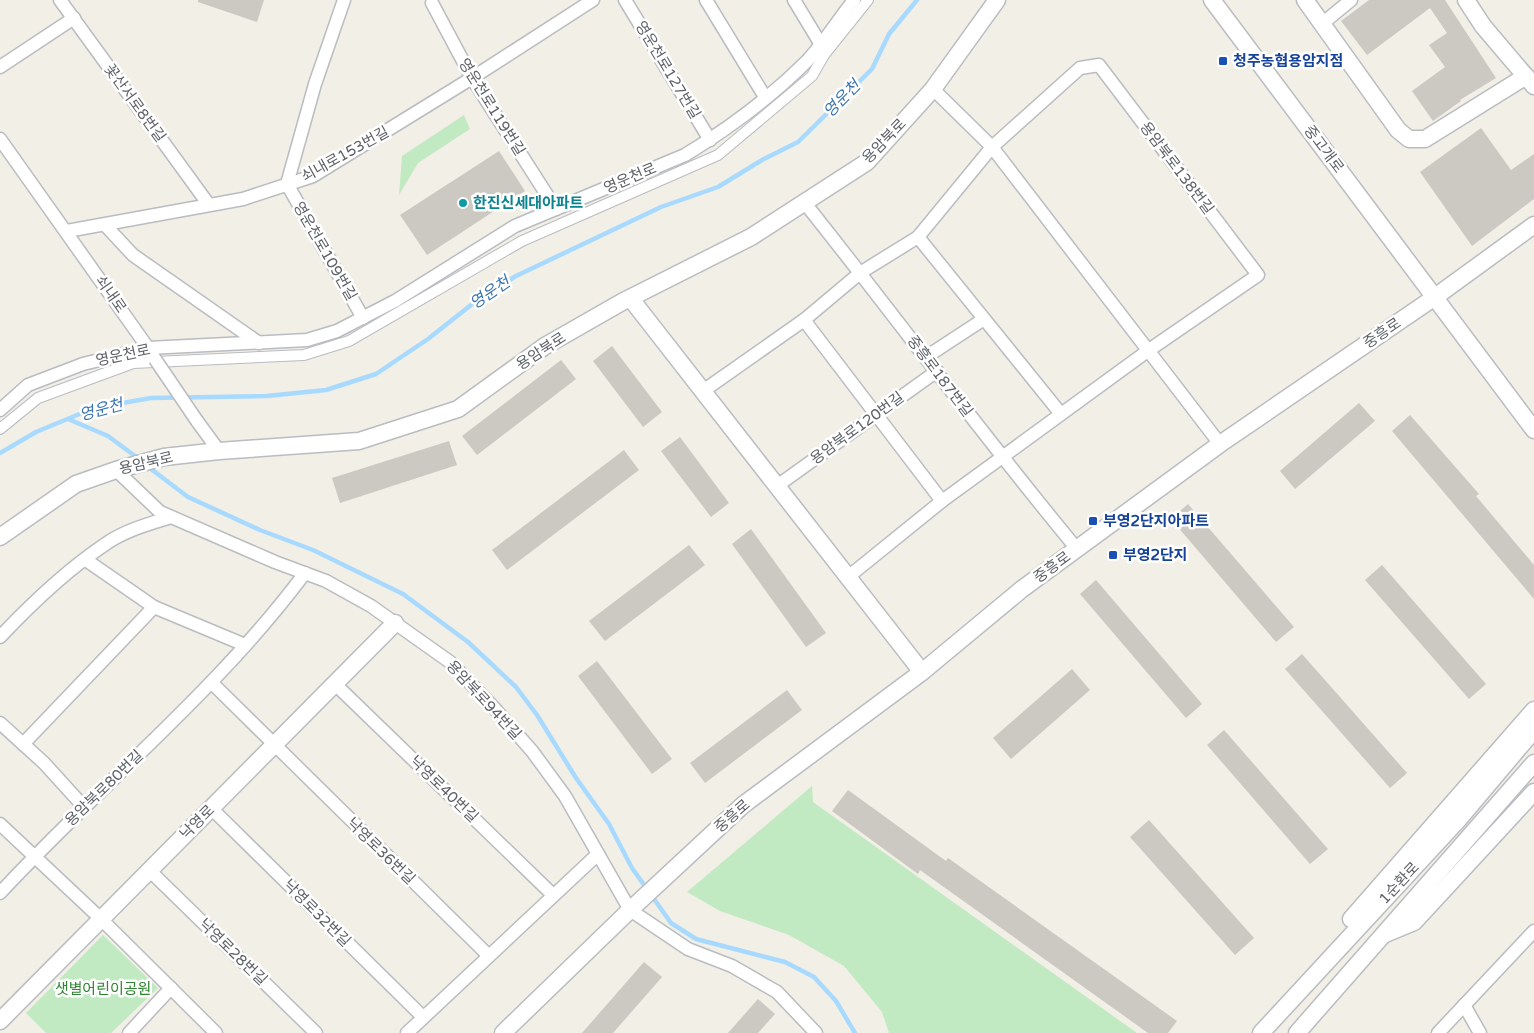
<svg xmlns="http://www.w3.org/2000/svg" width="1534" height="1033" font-family="'Varela Round','Noto Sans KR',sans-serif">
<rect width="100%" height="100%" fill="#f1efe6"/>
<g fill="#c2eac2">
<path d="M464,115L470,129L418,163L399,195L402,156Z"/>
<path d="M812,786L813,802L1137,1033H889L882,1012L844,966L789,935L720,911L687,892Z"/>
<path d="M103,935L158,988L111,1033H46L26,1013Z"/>
</g>
<g fill="none" stroke-linecap="round" stroke-linejoin="round">
<g stroke="#a8daff" stroke-width="4.5">
<path d="M68,419L108,436L139,459"/>
<path d="M0,453L36,432L94,408L151,398L267,396L326,390L376,374L428,339L476,301L516,276L661,207L718,187L762,160L798,142L872,69L889,34L917,0"/>
<path d="M147,466L188,497L260,530L313,550L403,594L468,642L516,687L537,715L576,778L609,824L632,868L671,923L696,939L785,962L814,977L836,1001L855,1033"/>
</g>
</g>
<g fill="#ccc9c3">
<path d="M198,0H264L257,22L198,2Z"/>
<path d="M1369,0H1445L1496,78L1460,100L1461,101L1433,121L1412,91L1445,67L1429,45L1447,33L1430,8L1367,55L1341,21Z"/>
<path d="M1481,128L1511,170L1534,154V199L1472,246L1420,172Z"/>
<path d="M499,151L525,191L427,255L400,215Z"/>
<path d="M612,346L662,412L643,427L593,361Z"/>
<path d="M561,360L576,379L477,455L462,436Z"/>
<path d="M1359,403L1375,421L1295,489L1280,471Z"/>
<path d="M1410,415L1479,494L1476,496L1534,565V599L1392,431Z"/>
<path d="M680,437L729,503L711,517L661,451Z"/>
<path d="M449,441L457,465L340,503L332,478Z"/>
<path d="M624,450L639,470L507,570L492,550Z"/>
<path d="M1188,504L1294,627L1276,642L1171,519Z"/>
<path d="M751,529L826,633L806,647L732,544Z"/>
<path d="M689,545L705,565L605,641L589,621Z"/>
<path d="M1382,565L1486,684L1469,699L1365,580Z"/>
<path d="M1096,580L1202,704L1186,718L1080,594Z"/>
<path d="M1302,654L1407,773L1390,788L1285,669Z"/>
<path d="M597,661L672,759L652,774L578,676Z"/>
<path d="M1072,669L1090,690L1011,759L993,738Z"/>
<path d="M787,690L802,710L705,783L690,763Z"/>
<path d="M1224,730L1328,849L1310,864L1207,745Z"/>
<path d="M848,790L946,861L948,858L1177,1021L1168,1033H1148L920,870L918,874L832,811Z"/>
<path d="M1149,820L1254,938L1235,955L1130,837Z"/>
<path d="M644,962L662,977L613,1033H582Z"/>
<path d="M758,999L775,1014L758,1033H728Z"/>
</g>
<g fill="none" stroke-linecap="round" stroke-linejoin="round">
<defs>
<path id="pedestrian" d="M0,429L38,398L133,363L304,355L349,341L522,241L718,155L812,76L824,55L868,0"/>
<g id="minor">
<path d="M60,0L209,205"/>
<path d="M344,0L315,84L287,184L363,318"/>
<path d="M625,0L710,140"/>
<path d="M706,0L765,97"/>
<path d="M794,0L820,43"/>
<path d="M432,3L472,78L556,209"/>
<path d="M1323,23L1351,0"/>
<path d="M0,67L74,18"/>
<path d="M933,89L992,147L1220,444"/>
<path d="M0,139L153,355"/>
<path d="M804,202C896,317 983,436 1077,549"/>
<path d="M105,225L133,255L259,343"/>
<path d="M67,231L243,199L313,176L472,78L593,0"/>
<path d="M918,237L1061,414"/>
<path d="M804,320L942,501"/>
<path d="M926,357L984,319"/>
<path d="M703,391L804,320L860,273L918,237L992,147L1080,68L1099,65L1258,275L1149,350L942,501L848,577"/>
<path d="M0,410L28,385L83,364L148,348L307,340L337,331L395,301L515,226L685,155C728,129 771,97 807,61C824,43 838,20 854,0"/>
<path d="M197,421L219,451"/>
<path d="M116,470L160,512L275,562L326,581L371,606L450,662L495,709L532,751L565,796L630,910L688,949L732,966L777,992L816,1033"/>
<path d="M777,486L937,371"/>
<path d="M86,560L154,607L245,645"/>
<path d="M0,637C32,603 68,569 107,543C126,530 149,524 171,517"/>
<path d="M212,683L489,956"/>
<path d="M335,684L553,895"/>
<path d="M0,723L44,763L84,807"/>
<path d="M23,744L154,607"/>
<path d="M211,808L423,1017"/>
<path d="M0,824L100,918L216,1033"/>
<path d="M149,870L316,1033"/>
<path d="M0,893C100,785 216,692 305,573"/>
<path d="M1464,1005L1480,1033"/>
<path d="M129,1033L171,988"/>
<path d="M407,1033L598,854"/>
<path d="M1438,1033L1534,931"/>
</g>
<g id="tertiary">
<path d="M1212,0L1534,430"/>
<path d="M1305,0L1398,130L1409,139H1425L1526,76"/>
<path d="M1466,0L1483,26L1534,86"/>
<path d="M631,299L922,672"/>
<path d="M0,537L76,484L116,470L164,457L219,451L359,441L458,409L545,346L622,302L751,237L867,162L933,89L997,0"/>
<path d="M1351,919L1534,710"/>
<path d="M1385,934L1414,922L1534,792"/>
<path d="M0,1021L395,623"/>
<path d="M503,1033L630,910L743,805L922,672L1022,589L1220,444L1435,297L1534,225"/>
<path d="M1261,1033L1458,820L1534,730"/>
<path d="M1297,1033L1534,763"/>
</g>
</defs>
<use href="#pedestrian" stroke="#b9bcc1" stroke-width="12"/>
<use href="#minor" stroke="#b9bcc1" stroke-width="15"/>
<use href="#tertiary" stroke="#b9bcc1" stroke-width="19"/>
<use href="#pedestrian" stroke="#fff" stroke-width="10"/>
<use href="#minor" stroke="#fff" stroke-width="12"/>
<use href="#tertiary" stroke="#fff" stroke-width="16"/>
<defs>
<path id="minor-bridge" d="M155,359L197,421"/>
</defs>
<use href="#minor-bridge" stroke="#b9bcc1" stroke-width="15" stroke-linecap="butt"/>
<use href="#minor-bridge" stroke="#fff" stroke-width="12"/>
</g>
<g fill="#1a4fb4" stroke="#fff" stroke-width="2">
<rect x="1218" y="56" width="10" height="10" rx="2.5"/>
<rect x="1088" y="516" width="10" height="10" rx="2.5"/>
<rect x="1108" y="550" width="10" height="10" rx="2.5"/>
</g>
<circle fill="#0f9aa8" stroke="#fff" stroke-width="2" cx="463" cy="203" r="5"/>
<g text-anchor="middle" dominant-baseline="central" stroke-width="5" stroke-linejoin="round" paint-order="stroke">
<g font-size="15" font-weight="bold" fill="#164399" stroke="#fff" text-anchor="start">
<text x="1233" y="61">청주농협용암지점</text>
<text x="1103" y="521">부영2단지아파트</text>
<text x="1123" y="555">부영2단지</text>
</g>
<g font-size="15" fill="#5e6268" stroke="#fff">
<text transform="translate(668 70) rotate(59)">영운천로127번길</text>
<text transform="translate(135 103) rotate(54)">꽃산서로8번길</text>
<text transform="translate(492 107) rotate(58)">영운천로119번길</text>
<text transform="translate(884 141) rotate(-46)">용암북로</text>
<text transform="translate(1324 149) rotate(53)">중고개로</text>
<text transform="translate(345 154) rotate(-29)">쇠내로153번길</text>
<text transform="translate(1177 168) rotate(53)">용암북로138번길</text>
<text transform="translate(630 178) rotate(-23)">영운천로</text>
<text transform="translate(325 251) rotate(60)">영운천로109번길</text>
<text transform="translate(111 294) rotate(55)">쇠내로</text>
<text transform="translate(1382 333) rotate(-34)">중흥로</text>
<text transform="translate(541 351) rotate(-33)">용암북로</text>
<text transform="translate(123 355) rotate(-12)">영운천로</text>
<text transform="translate(940 376) rotate(53)">중흥로187번길</text>
<text transform="translate(857 428) rotate(-36)">용암북로120번길</text>
<text transform="translate(146 463) rotate(-13)">용암북로</text>
<text transform="translate(1052 567) rotate(-36)">중흥로</text>
<text transform="translate(484 700) rotate(47)">용암북로94번길</text>
<text transform="translate(104 788) rotate(-44)">용암북로80번길</text>
<text transform="translate(444 789) rotate(44)">낙영로40번길</text>
<text transform="translate(732 816) rotate(-41)">중흥로</text>
<text transform="translate(197 822) rotate(-45)">낙영로</text>
<text transform="translate(381 851) rotate(44)">낙영로36번길</text>
<text transform="translate(1399 883) rotate(-47)">1순환로</text>
<text transform="translate(317 913) rotate(45)">낙영로32번길</text>
<text transform="translate(233 952) rotate(44)">낙영로28번길</text>
</g>
<g font-size="15" font-weight="bold" fill="#0d838f" stroke="#fff" text-anchor="start">
<text x="473" y="203">한진신세대아파트</text>
</g>
<g font-size="15" fill="#2f8532" stroke="#fff">
<text x="103" y="989">샛별어린이공원</text>
</g>
<g font-size="16" font-style="italic" fill="#3a74b0" stroke="#fff">
<text transform="translate(842 99) rotate(-45)">영운천</text>
<text transform="translate(490 293) rotate(-34)">영운천</text>
<text transform="translate(101 410) rotate(-15)">영운천</text>
</g>
</g>
</svg>
